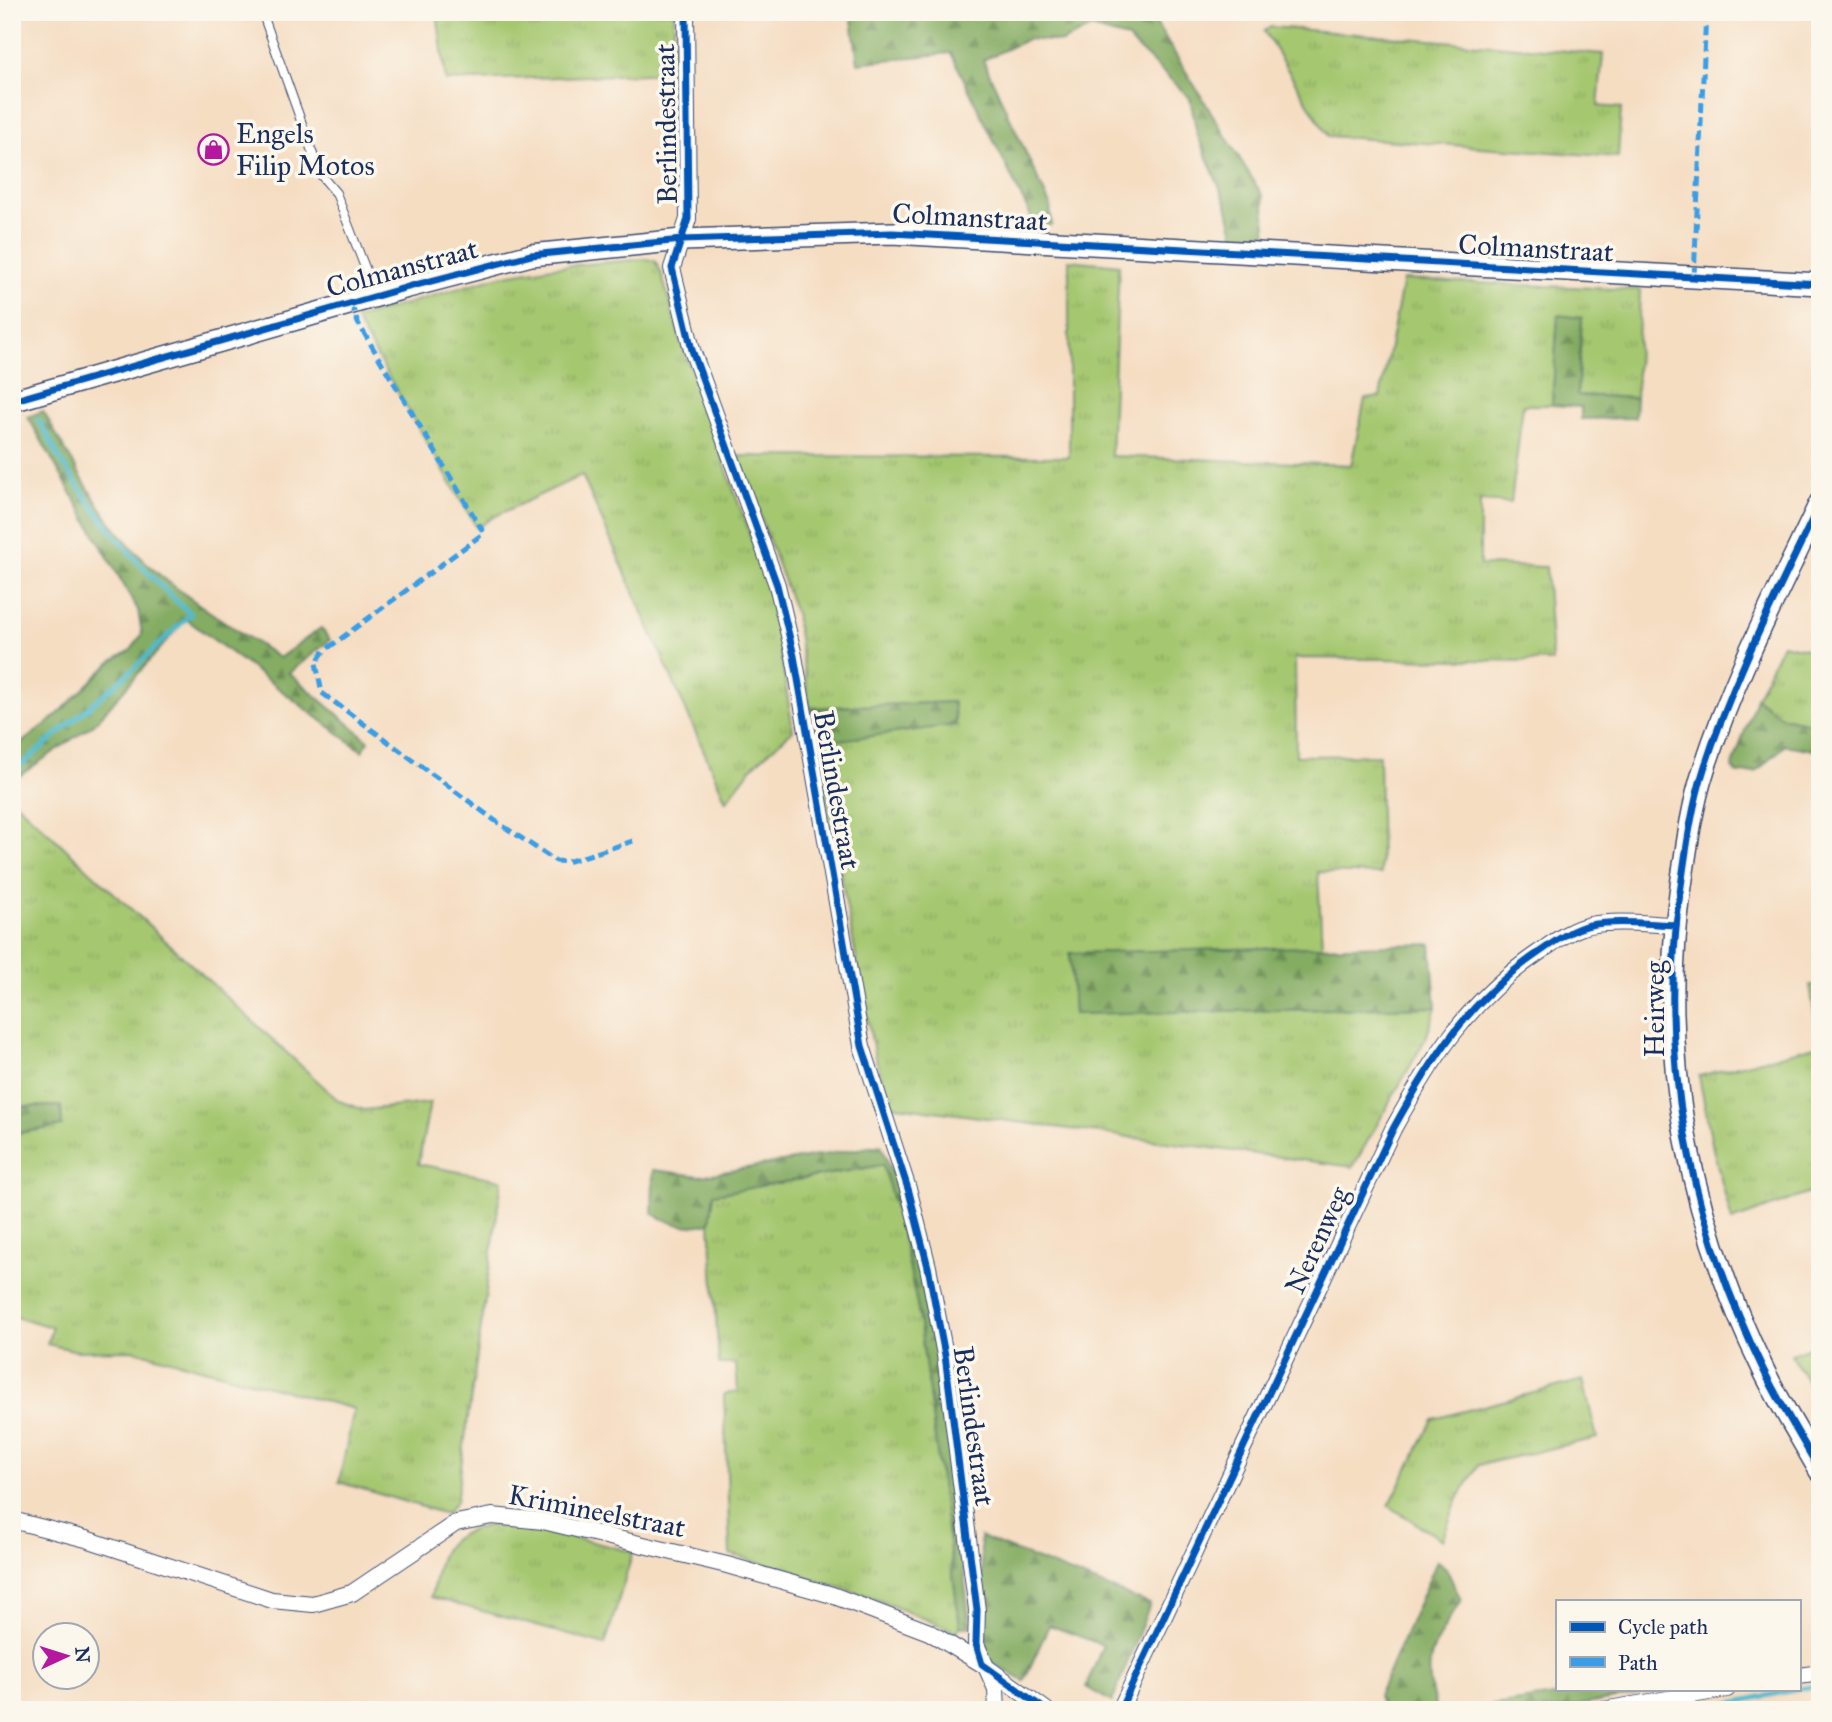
<svg xmlns="http://www.w3.org/2000/svg" width="1832" height="1722" font-family="'IM FELL Great Primer',serif">
<defs>
<pattern id="grass-tufts" width="24" height="20" patternUnits="userSpaceOnUse" patternTransform="scale(1.75)"><rect width="24" height="20" fill="#a5c770"/><path d="M3 7l-1-3M5 7V3M7 7l1-3M15 17l-1-3M17 17v-4M19 17l1-3" fill="none" stroke="#8dab63"/></pattern>
<pattern id="forest-firs" width="22" height="20" patternUnits="userSpaceOnUse" patternTransform="scale(1.75)"><rect width="22" height="20" fill="#84ac62"/><path d="M5 1l3.5 6h-7zM16 11l3.5 6h-7z" fill="#6b8c54"/></pattern>
</defs>
<rect width="100%" height="100%" fill="#fbf7ec"/>
<filter id="ink" filterUnits="userSpaceOnUse"><feTurbulence type="fractalNoise" baseFrequency=".0143" numOctaves="2"/><feDisplacementMap in="SourceGraphic" scale="14" xChannelSelector="R" yChannelSelector="G"/><feConvolveMatrix kernelMatrix="1 2 1 2 8 2 1 2 1" color-interpolation-filters="sRGB"/></filter>
<filter id="wash" filterUnits="userSpaceOnUse"><feTurbulence type="fractalNoise" baseFrequency=".00686" numOctaves="4" result="noise"/><feDisplacementMap in="SourceGraphic" scale="28" xChannelSelector="R" yChannelSelector="G"/><feGaussianBlur stdDeviation="1.57" result="paint"/><feColorMatrix in="noise" values="0 0 0 0 0 0 0 0 0 0 0 0 0 0 0 0 0 1.4 0 .05"/><feComposite in="paint" operator="in"/></filter>
<g filter="url(#wash)">
<rect width="100%" height="100%" fill="#f5ddc2"/>
<g fill="url(#grass-tufts)" stroke="#607b67" stroke-width="2">
<path d="M437,12H674V73L446,81Z"/>
<path d="M1271,27L1603,54L1598,106L1621,108L1618,157L1328,136L1264,31Z"/>
<path d="M646,259L655,261L661,272L680,339L761,566L773,609L793,730L754,765L726,801L582,475L493,517L477,528L355,319L500,276L553,267Z"/>
<path d="M1069,260L1119,265L1111,456L1351,465L1365,399L1380,397L1403,280L1640,290L1636,398L1577,395L1582,319L1558,315L1552,405H1523L1511,503L1480,501V565L1546,567L1552,661L1295,658L1296,756L1379,755L1381,874L1318,872L1322,947L1070,953L1074,1014L1436,1007L1426,1038L1353,1167L890,1105L874,1053L816,743L956,725L953,702L810,708L795,613L739,456L1069,457Z"/>
<path d="M1782,644L1820,652V725L1782,717L1756,698Z"/>
<path d="M12,799L339,1101L364,1110L430,1103L418,1164L502,1180L456,1502L446,1514L339,1482L354,1409L133,1350L77,1351L47,1344L52,1327L12,1316V1134L62,1126L61,1106L12,1107Z"/>
<path d="M1810,985H1820V1189L1732,1221L1713,1149L1699,1076L1819,1045Z"/>
<path d="M883,1165L903,1236L918,1309L960,1627L957,1632L868,1596L730,1554L724,1394L738,1392L736,1364H719L710,1223L714,1194Z"/>
<path d="M1820,1343V1404L1791,1354Z"/>
<path d="M1583,1380L1597,1438L1479,1465L1457,1500L1442,1540L1389,1506L1433,1419Z"/>
<path d="M490,1525L543,1530L633,1552L605,1645L431,1597C442,1550 439,1537 490,1525Z"/>
</g>
<g fill="url(#forest-firs)" stroke="#506e60" stroke-width="2">
<path d="M851,12H1149L1263,196L1267,239L1235,238L1227,205L1197,134L1190,98L1127,38L1091,28L1062,42L1028,39L983,60L1050,205L1052,225H1035L951,53L858,63Z"/>
<path d="M1558,315L1582,318L1577,395L1636,398L1635,418L1581,419V407L1552,405Z"/>
<path d="M43,411C76,468 109,533 161,576C197,606 240,631 279,658L321,628L330,640L289,673L369,741L362,751L186,619L94,724L12,781V750L54,718L111,662L131,650L142,634L138,610L28,417Z"/>
<path d="M1756,698L1782,717L1820,725V751L1785,745L1756,772L1737,774L1732,768Z"/>
<path d="M953,702L956,725L816,743L810,708Z"/>
<path d="M1431,944L1436,1007L1074,1014L1070,953Z"/>
<path d="M61,1106L62,1126L12,1134V1107Z"/>
<path d="M881,1145C944,1297 951,1466 970,1627H960L918,1309L903,1236L883,1165L714,1194L710,1223C687,1229 672,1225 652,1213L653,1170L700,1176Z"/>
<path d="M980,1537L1150,1604L1112,1702L1086,1687L1103,1645L1049,1625L1024,1681L987,1660Z"/>
<path d="M1437,1561L1446,1568L1461,1600C1435,1644 1419,1659 1437,1710H1383L1378,1696Z"/>
<path d="M1600,1689H1669L1554,1710H1461Z"/>
</g>
<g fill="none" stroke-linecap="round" stroke-linejoin="round">
<g stroke="#50bacd" stroke-width="5">
<path d="M12,773L130,672L191,614C140,570 99,519 62,462C53,449 48,433 38,420"/>
<path d="M1696,1710L1820,1685"/>
</g>
</g>
</g>
<g filter="url(#ink)">
<g fill="none" stroke-linecap="round" stroke-linejoin="round">
<defs>
<path id="service" d="M262,12L320,174L336,193L376,296"/>
<g id="minor">
<path d="M686,12L688,219L672,268L692,350L777,585L794,656L862,1046L909,1192L928,1267L945,1355L977,1610L976,1644L996,1689L997,1710"/>
<path d="M12,1520L86,1539L272,1600L313,1604L352,1593L456,1523L492,1516L543,1521L727,1565L832,1595L929,1632L982,1664L1046,1710"/>
<path d="M1799,1676L1820,1673"/>
<path d="M1120,1710L1393,1129C1432,1058 1469,1000 1538,953C1554,942 1571,929 1590,925C1618,920 1647,924 1676,925"/>
<path d="M1603,1710L1727,1689"/>
</g>
<g id="secondary">
<path d="M12,401L408,287L531,255L682,240L892,233L1820,284"/>
<path d="M1820,503C1779,590 1734,676 1704,769C1691,809 1686,851 1680,893C1657,1059 1690,1220 1763,1369C1780,1404 1801,1437 1820,1471"/>
</g>
</defs>
<use href="#service" stroke="#3c496d" stroke-width="10"/>
<use href="#minor" stroke="#3c496d" stroke-width="18"/>
<use href="#secondary" stroke="#3c496d" stroke-width="24"/>
<use href="#service" stroke="#fff" stroke-width="8"/>
<use href="#minor" stroke="#fff" stroke-width="16"/>
<use href="#secondary" stroke="#fff" stroke-width="21"/>
<g stroke="#3b9de6" stroke-width="5" stroke-dasharray="10 5" stroke-linecap="butt">
<path d="M56,12H117"/>
<path d="M1694,277L1706,12"/>
<path d="M351,303L358,323L484,533L324,651L316,663L322,693L497,822L556,861L567,862L633,841"/>
</g>
<defs>
<g id="cycleway">
<path d="M686,12L688,219L672,268L692,350L777,585L794,656L862,1046L909,1192L928,1267L945,1355L977,1610L976,1644L982,1664L1046,1710"/>
<path d="M12,401L408,287L531,255L682,240L892,233L1820,284"/>
<path d="M1820,503C1779,590 1734,676 1704,769C1691,809 1686,851 1680,893C1657,1059 1690,1220 1763,1369C1780,1404 1801,1437 1820,1471"/>
<path d="M1120,1710L1393,1129C1432,1058 1469,1000 1538,953C1554,942 1571,929 1590,925C1618,920 1647,924 1676,925"/>
</g>
</defs>
<use href="#cycleway" stroke="#fbf7ec" stroke-width="11"/>
<use href="#cycleway" stroke="#0057b8" stroke-width="7"/>
</g>
</g>
<defs>
<symbol id="shop-ring" viewBox="-11 -11 22 22"><circle r="9.5" fill="#fbf7ec" stroke="#b5179e" stroke-width="1.5"/><path d="M-5-2.5h2.3a2.7 3.5 0 0 1 5.4 0H5L5.5 6h-11ZM-1.5-2.5h3a1.5 2.3 0 0 0-3 0Z" fill="#b5179e"/></symbol>
</defs>
<g fill-rule="evenodd">
<use href="#shop-ring" x="196" y="132" width="35" height="35"/>
</g>
<g text-anchor="middle" dominant-baseline="central" stroke-width="7" stroke-linejoin="round" paint-order="stroke">
<g font-size="28" fill="#1b2f5e" stroke="#fbf7ec">
<text transform="translate(666 124) rotate(-91)">Berlindestraat</text>
<text transform="translate(970 217) rotate(3)">Colmanstraat</text>
<text transform="translate(1536 248) rotate(3)">Colmanstraat</text>
<text transform="translate(402 268) rotate(-15)">Colmanstraat</text>
<text transform="translate(837 790) rotate(80)">Berlindestraat</text>
<text transform="translate(1654 1009) rotate(-90)">Heirweg</text>
<text transform="translate(1317 1240) rotate(-65)">Nerenweg</text>
<text transform="translate(974 1426) rotate(82)">Berlindestraat</text>
<text transform="translate(597 1511) rotate(11)">Krimineelstraat</text>
</g>
<g font-size="28" fill="#1b2f5e" stroke="#fbf7ec" text-anchor="start">
<text x="236" y="133">Engels<tspan x="236" dy="32">Filip Motos</tspan></text>
</g>
</g>
<rect width="1832" height="1722" fill="none" stroke="#fbf7ec" stroke-width="42"/>
<rect x="1556" y="1600" width="245" height="91" fill="#fbf7ec" stroke="#a1a7b3" stroke-width="2"/>
<rect x="1570" y="1622" width="35" height="10" fill="#0057b8" stroke="#a1a7b3" stroke-width="2"/>
<text x="1618" y="1634" font-size="21" fill="#1b2f5e">Cycle path</text>
<rect x="1570" y="1657" width="35" height="10" fill="#3b9de6" stroke="#a1a7b3" stroke-width="2"/>
<text x="1618" y="1670" font-size="21" fill="#1b2f5e">Path</text>
<g transform="translate(66 1656) rotate(86)"><circle r="33" fill="#fbf7ec" stroke="#a1a7b3" stroke-width="2"/>
<path d="M0-5L12 26L0 18L-12 26Z" fill="#b5179e"/>
<text y="-10" font-size="19" font-weight="bold" text-anchor="middle" fill="#1b2f5e">N</text>
</g>
</svg>
